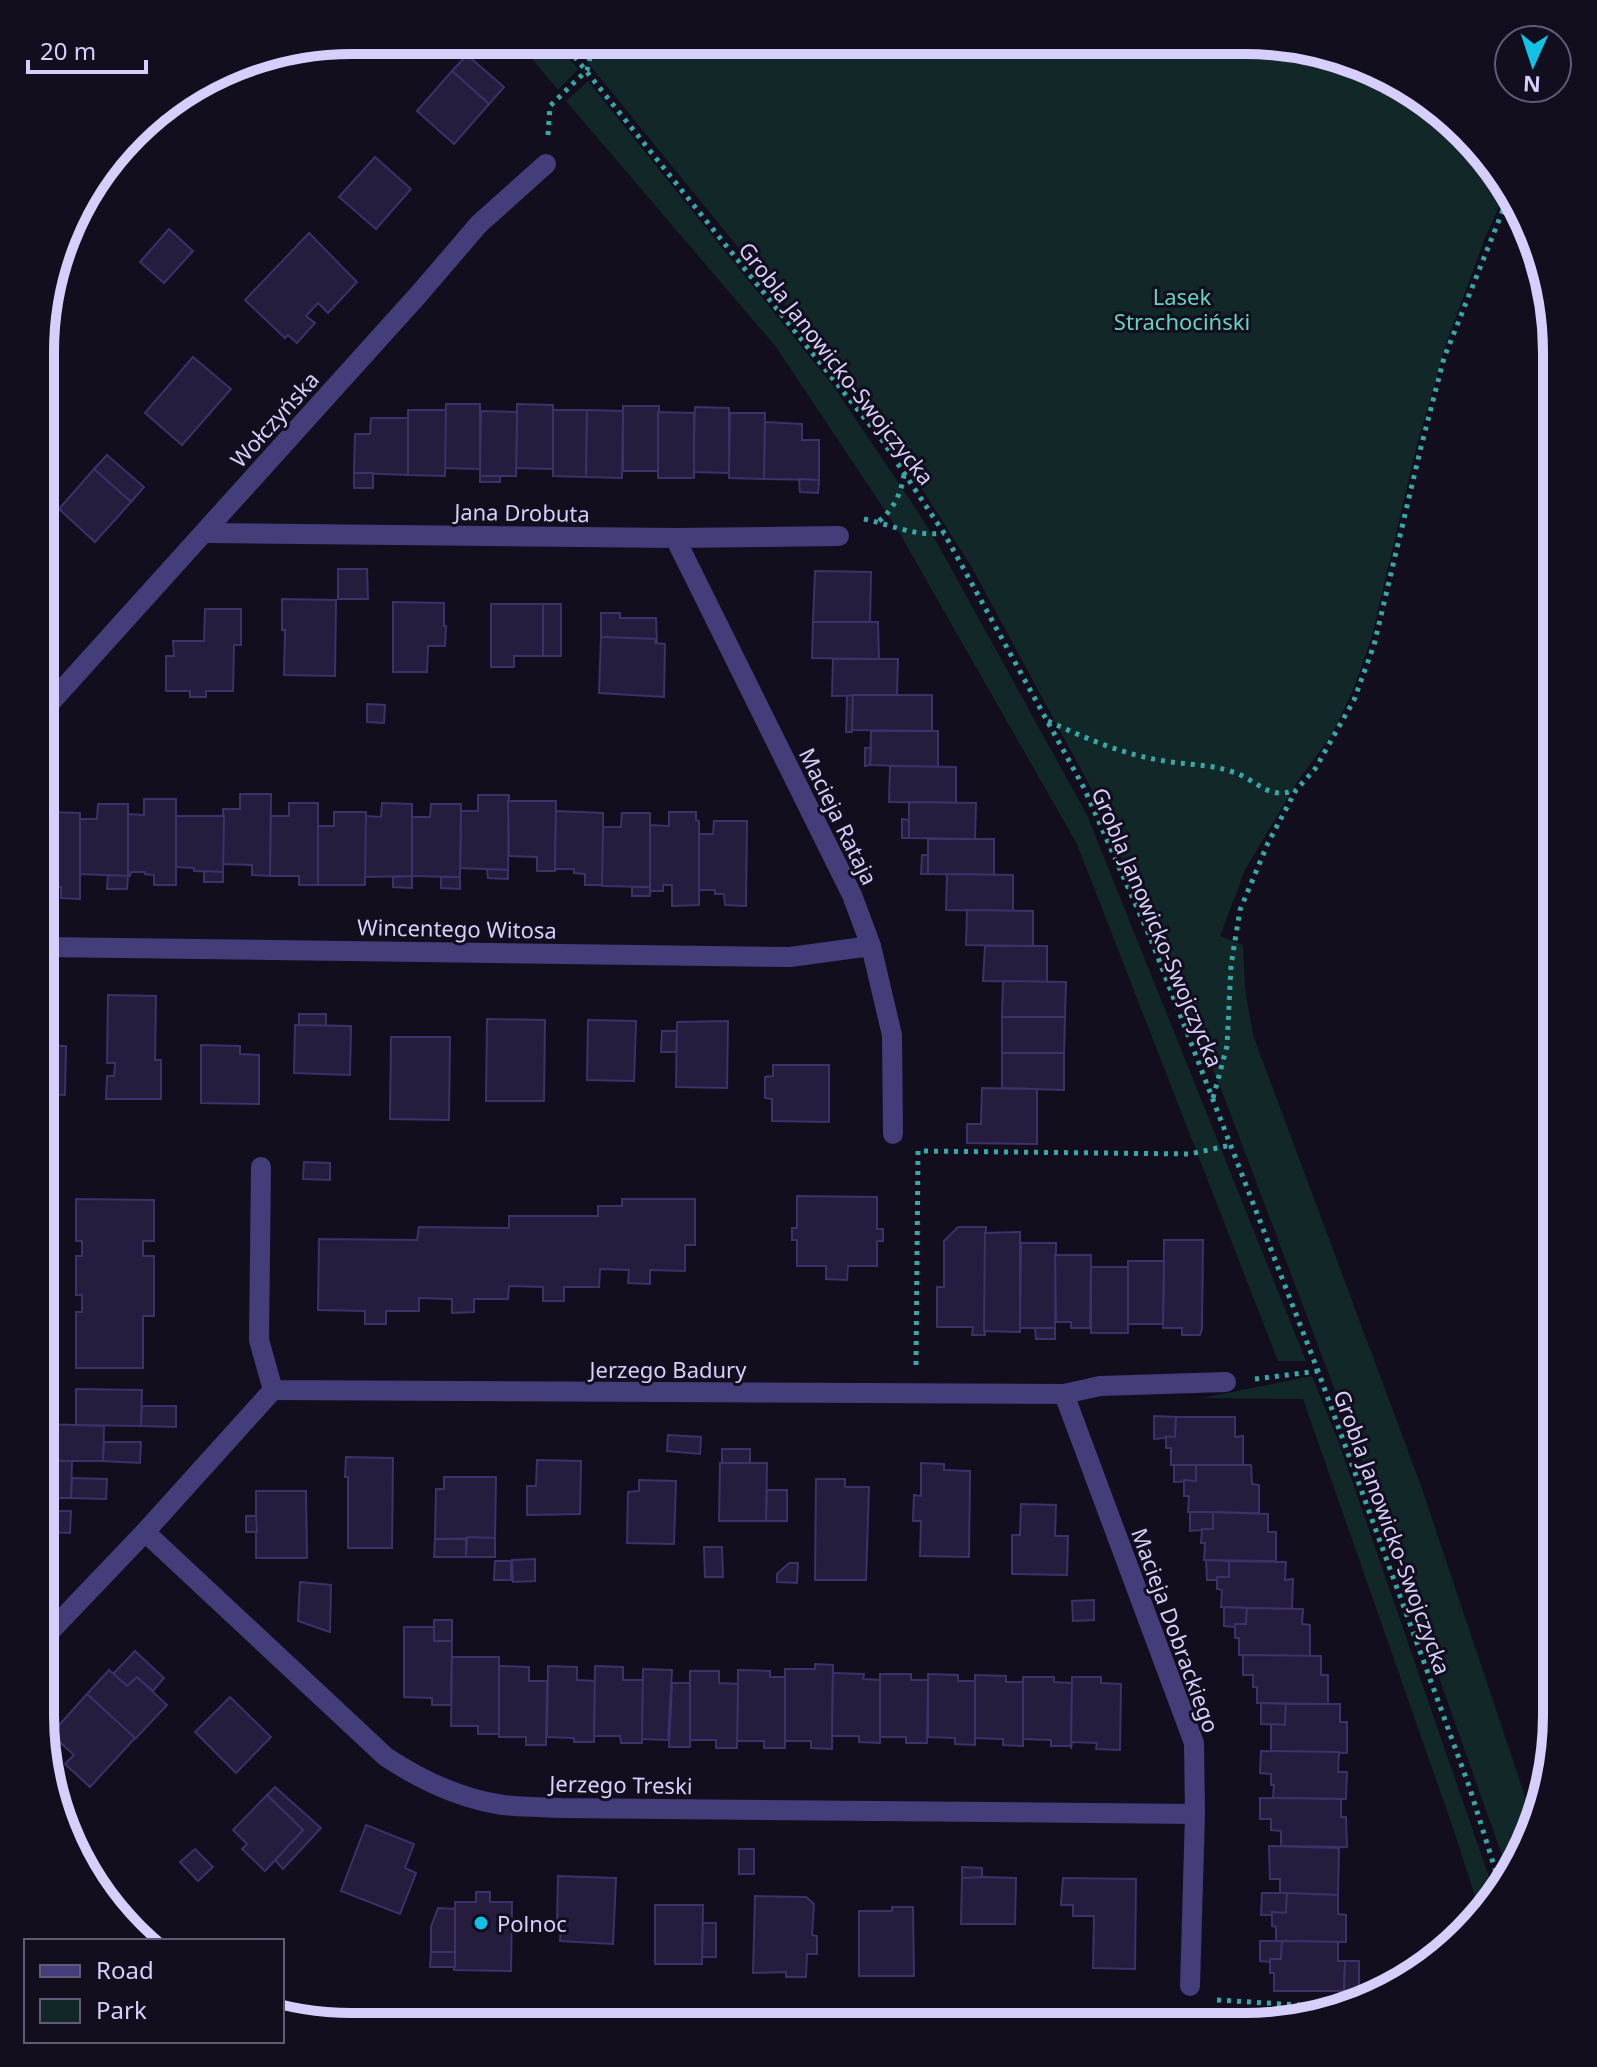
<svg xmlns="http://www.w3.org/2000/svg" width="1597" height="2067" font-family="'Noto Sans',sans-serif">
<rect width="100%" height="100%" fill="#120e1e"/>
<g fill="#122728">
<path d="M516,40L554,41L578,69L558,90Z"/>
<path d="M570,41L1286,43L1364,64L1435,104L1506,191L1485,238L1446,344L1417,445L1372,636L1354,688L1331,736L1299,779L1245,870L1220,936L1243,945L1245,988L1253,1035L1420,1483L1535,1826L1510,1878L1372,1488L1221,1089L1091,788L971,566L926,495L799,322Z"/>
<path d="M588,81L834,387L914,506L936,541L1087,815L1306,1361H1278L1077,844L896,527L776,347L566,101Z"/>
<path d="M1312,1376L1339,1443L1489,1877L1495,1899L1481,1915L1454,1831L1303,1399L1202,1398Z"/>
</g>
<g fill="#251c3e" stroke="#3e3068" stroke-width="2">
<path d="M467,55L504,87L489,104L452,71Z"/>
<path d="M452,71L489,104L454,144L417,111Z"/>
<path d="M375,157L411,189L376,229L339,197Z"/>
<path d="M169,229L193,251L164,283L140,262Z"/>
<path d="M309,233L357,282L328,313L318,303L306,316L315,323L297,343L288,335L285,338L245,300Z"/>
<path d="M193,357L231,389L182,445L145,413Z"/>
<path d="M446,404H480V469L444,468Z"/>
<path d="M517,404L553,405V469L516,468Z"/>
<path d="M623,406H659L658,471H623Z"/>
<path d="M695,407L729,408V473L693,472Z"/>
<path d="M408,410H446L445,476L408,475Z"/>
<path d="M553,410H587L586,477L553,476Z"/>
<path d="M587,410L623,411L622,478L586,477Z"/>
<path d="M481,411L517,412L516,476H480Z"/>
<path d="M658,412L694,413V478H658Z"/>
<path d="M730,413H765L764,479L729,478Z"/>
<path d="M371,418H408V475L354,473L355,434H370Z"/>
<path d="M765,422L802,424V440H819V480L764,479Z"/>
<path d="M107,455L144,487L131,502L94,469Z"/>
<path d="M94,469L131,502L95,542L59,509Z"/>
<rect x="354" y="473" width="19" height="15"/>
<rect x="480" y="476" width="20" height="6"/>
<path d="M799,479L819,480L818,493L800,492Z"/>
<path d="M338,569H367L368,599H338Z"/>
<path d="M42,571L57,584L42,600Z"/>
<path d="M815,571L871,572L870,623L813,622Z"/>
<path d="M282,599L336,600L335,676L284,675L285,633V630H282Z"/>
<path d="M393,602L444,603V626H446L445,646H428L427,672H393Z"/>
<path d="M491,604H543V656H514V667H491Z"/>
<rect x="543" y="604" width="18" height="52"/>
<path d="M205,609H241V645H234L233,691H206V697H190V691H166V656H174L173,641H204Z"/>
<path d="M601,613H620V618H656L657,643H655V639L601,637Z"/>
<path d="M813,622H878L879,659L812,658Z"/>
<path d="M601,637L655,639V643L665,644L664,697L599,693Z"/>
<path d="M833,659H898L897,695L832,696Z"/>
<path d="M853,695L852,732H846L847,696Z"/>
<path d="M853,695H932V731L852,730Z"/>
<path d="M367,704L385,705L384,723L367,722Z"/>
<path d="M871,731H938V767L870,765Z"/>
<path d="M865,748H871L870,765L865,766Z"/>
<path d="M890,766L956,767V803L889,802Z"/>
<path d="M240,794H271L270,876L252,875V865L223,864V809H240Z"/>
<path d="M478,795H509L508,870L460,868L461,811H478Z"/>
<path d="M144,799H176V885H154V875L145,874V872H131L130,876H128V814L144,815Z"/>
<path d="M508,801H556L555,871H537V857L509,856Z"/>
<path d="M909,802L976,803L975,839L909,838Z"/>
<path d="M289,803H318V885H299V876H270L271,816H289Z"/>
<path d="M382,803L412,804V876L365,877V816L381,817Z"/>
<path d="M98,804H128V876L79,874V819H97Z"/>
<path d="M431,804H461L460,877L412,876V817H430Z"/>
<path d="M556,811L603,813V885H585V874L574,873V869H555Z"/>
<path d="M50,812L80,813V899L61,898V887H42V827H49Z"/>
<path d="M334,812H366L365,885H318V826H334Z"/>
<path d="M669,812H696V820L699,821V905L672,906V885H663V891H649L650,825L669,826Z"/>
<path d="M622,813H650V887L602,886L603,827H621Z"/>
<path d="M176,816H224L223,872L194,871V868L176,867Z"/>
<path d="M902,819L909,820V838H902Z"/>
<path d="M714,821H747L746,906L725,905L724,894H715V890H699V834H713Z"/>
<path d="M928,839H994V875L928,874Z"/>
<path d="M922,855H928V874H921Z"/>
<path d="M487,869L508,870V879L488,878Z"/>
<path d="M204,871L223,872V882H204Z"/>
<path d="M947,874L1013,875V911L946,910Z"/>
<path d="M108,875L128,876L127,889H107Z"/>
<path d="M412,876V888L393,887V877Z"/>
<path d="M441,877H460V889L441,888Z"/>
<rect x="632" y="887" width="18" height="9"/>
<path d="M967,910L1033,911V946L966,945Z"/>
<path d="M985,946H1047V982L983,981Z"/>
<path d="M1003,981L1066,982L1065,1017H1002Z"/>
<path d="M108,995L156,996L155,1060H161V1099H106L107,1076H114L115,1063H107Z"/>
<rect x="299" y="1014" width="27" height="12"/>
<path d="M1002,1017H1065L1064,1053H1002Z"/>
<path d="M487,1019L545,1020L544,1101H486Z"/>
<path d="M588,1020L636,1021L634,1081L587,1080Z"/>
<path d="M728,1021L727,1088L676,1087L677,1022Z"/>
<path d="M295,1025L351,1026L350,1075L294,1073Z"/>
<path d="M662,1031H677L676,1052H661Z"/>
<path d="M391,1037H450L449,1120L390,1119Z"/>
<path d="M201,1045L240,1046V1054L259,1055V1104L201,1103Z"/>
<path d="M41,1046H66L65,1095L41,1094Z"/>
<path d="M1002,1053H1064V1090L1002,1088Z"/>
<path d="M773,1065H829V1122L772,1121V1099L765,1098V1077L773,1076Z"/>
<path d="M982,1088L1037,1089V1144L967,1143V1124H981Z"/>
<path d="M304,1162L330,1163V1180L303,1179Z"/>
<path d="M797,1196L877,1197V1229H883V1241H877V1266H848L847,1280L826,1279V1266H797V1240H792V1228H797Z"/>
<path d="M76,1199L154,1200V1241H143V1256H154V1316H143V1368H76V1312H82V1295H76V1256H82V1241H76Z"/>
<path d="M622,1199H695V1245H685V1271L650,1270V1284L628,1283L629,1270L600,1269L599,1287H564V1301H543V1287L509,1286L508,1299H474V1312L452,1313V1299L419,1298V1311H386V1324H365V1311L318,1310L319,1239L417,1240L419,1227L509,1228V1216H598V1206H622Z"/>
<path d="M958,1227H986L985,1335H972L973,1327H937V1287H944V1241Z"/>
<path d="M1020,1232V1332L984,1331L985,1233Z"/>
<path d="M1164,1240H1203L1202,1329L1200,1335H1182V1328H1163Z"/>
<path d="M1021,1243H1056L1055,1328H1020Z"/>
<path d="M1055,1255H1091L1090,1328H1071V1322H1056Z"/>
<path d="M1128,1261H1164L1163,1324H1127Z"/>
<rect x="1091" y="1267" width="37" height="66"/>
<path d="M1035,1328H1055V1339H1036Z"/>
<path d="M76,1389L142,1390L141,1426L76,1425Z"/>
<path d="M142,1406H176V1427L141,1426Z"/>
<path d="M1154,1416L1176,1417L1175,1437L1154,1439Z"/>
<path d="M1176,1417H1235V1437L1243,1436V1465H1171V1448H1166V1436L1175,1437Z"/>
<path d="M41,1424L104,1426L103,1461H41Z"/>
<path d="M668,1435L701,1437L700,1454L667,1451Z"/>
<path d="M104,1442H141L140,1463L103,1461Z"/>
<rect x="722" y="1449" width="28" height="14"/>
<path d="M346,1457L393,1458L392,1548H348V1477H345Z"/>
<path d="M537,1460L581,1461L580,1514L527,1515V1486H536Z"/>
<path d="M41,1461H72L71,1498H40Z"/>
<path d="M720,1463H767L766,1521H719Z"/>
<path d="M921,1463L944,1464V1470L970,1471L969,1557L920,1556L921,1521H913L914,1495L921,1496Z"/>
<path d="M1174,1465H1196V1481L1174,1482Z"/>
<path d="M1196,1465H1251L1252,1484L1259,1485V1513L1188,1512L1189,1496H1184V1480L1196,1481Z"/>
<path d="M444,1477H496L495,1538L435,1539L436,1489H444Z"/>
<path d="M72,1478L107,1479L106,1499L71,1498Z"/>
<path d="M816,1479H845V1487H869L866,1580H815Z"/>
<path d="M639,1480L676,1481L674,1544L627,1543L628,1492L639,1491Z"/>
<path d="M767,1490H787V1521H766Z"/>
<path d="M256,1491H306L307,1558H256Z"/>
<path d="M1021,1504L1056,1505L1055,1536H1068L1067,1575L1012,1574V1535H1020Z"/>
<path d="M40,1511H71L70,1533L40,1532Z"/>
<path d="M1190,1512H1213V1529L1190,1531Z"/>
<path d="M1213,1512L1268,1514V1532H1276V1561L1204,1560L1205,1543H1201L1202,1529H1213Z"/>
<path d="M246,1516H256L257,1532H246Z"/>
<path d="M467,1537L495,1538V1557H466Z"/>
<path d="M435,1539H466V1557H434Z"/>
<path d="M704,1547H722L723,1577H705Z"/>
<path d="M535,1559V1581L513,1582L512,1560Z"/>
<path d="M1206,1560L1229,1561V1577H1217V1580H1207Z"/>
<path d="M495,1561H511V1580H494Z"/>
<path d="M1229,1561L1286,1562L1285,1580L1293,1579L1292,1609L1221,1607L1222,1590L1217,1589V1577H1229Z"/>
<path d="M789,1563H798L797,1583L777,1582V1574Z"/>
<path d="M300,1582L331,1585L330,1632L298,1621Z"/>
<path d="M1094,1600V1620L1073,1621L1072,1601Z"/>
<path d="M1224,1607L1247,1608L1246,1624H1235V1627L1224,1626Z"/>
<path d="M1247,1608L1303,1609L1302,1624L1310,1625V1657L1239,1655V1638H1235V1624H1246Z"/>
<rect x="434" y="1620" width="18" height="21"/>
<path d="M404,1627H434V1641H452L451,1705H432V1698L404,1697Z"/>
<path d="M135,1651L164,1678L153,1691L137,1677L127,1686L113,1674Z"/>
<path d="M1243,1655L1321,1656V1675H1328V1704L1257,1703V1687H1253V1675H1243Z"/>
<path d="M452,1657H499V1734H478V1726H451Z"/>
<path d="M815,1664L833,1665L832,1749L811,1748V1741H785V1669H815Z"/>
<path d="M499,1666L529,1667V1681H547L546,1745H526V1737H499Z"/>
<path d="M548,1666L577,1667V1680L595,1681L594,1742H574V1738L547,1737Z"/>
<path d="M595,1666L623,1667V1680H643L642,1743H621L620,1736H594Z"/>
<path d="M643,1669L672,1670L668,1740L642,1739Z"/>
<path d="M109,1670L127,1686L137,1677L167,1705L135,1739L87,1694Z"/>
<path d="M738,1670L770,1671V1677H785V1748H764V1741H737Z"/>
<path d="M690,1671H719V1683L738,1684L737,1748H716V1740H689Z"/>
<path d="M833,1673L864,1674L863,1679L881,1680L880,1743L859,1742V1736H832Z"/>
<path d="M880,1674H911V1680H928L927,1743H906V1737H880Z"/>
<path d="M928,1674L958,1675V1681H976L975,1745L955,1744V1738L928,1737Z"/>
<path d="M975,1675L1006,1676V1682H1023V1746L1003,1745V1739L975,1738Z"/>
<path d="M1023,1677H1054V1682L1072,1683L1071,1746H1051V1740L1023,1739Z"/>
<path d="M1072,1677H1101V1683L1121,1684L1120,1750L1096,1749L1097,1743L1072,1742L1071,1749Z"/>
<path d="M672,1683H690V1747H669Z"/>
<path d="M87,1694L135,1738L90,1787L65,1764L74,1755L51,1734Z"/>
<path d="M230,1697L271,1737L236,1773L195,1732Z"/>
<path d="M1261,1703L1286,1704L1285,1725L1261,1724Z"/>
<path d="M1286,1704H1340V1722H1347V1753L1271,1752V1724L1285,1725Z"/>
<path d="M1261,1751L1339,1752L1338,1772H1347L1346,1799L1273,1798L1274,1785H1271V1774L1260,1773Z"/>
<path d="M275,1787L321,1828L283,1869L275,1860L303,1830L267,1795Z"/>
<path d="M267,1795L303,1830L265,1871L242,1849L247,1844L233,1830Z"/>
<path d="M1260,1798L1341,1799V1817H1346L1347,1847L1281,1846V1831L1271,1830V1819H1260Z"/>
<path d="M366,1825L414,1844L405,1868L416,1873L400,1914L341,1891Z"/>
<path d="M1269,1846L1339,1848L1338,1895L1280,1894V1879H1270Z"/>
<path d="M195,1849L213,1867L198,1881L180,1862Z"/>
<rect x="739" y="1849" width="15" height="25"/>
<path d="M962,1867L982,1868V1878H962Z"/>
<path d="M558,1876L616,1878L613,1944L560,1941L561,1925H557Z"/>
<path d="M983,1877L1016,1878L1015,1924H961L962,1878Z"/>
<path d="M1063,1878L1136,1879L1135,1969L1093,1968L1094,1916H1073V1905H1061Z"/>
<path d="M476,1892H490V1902H512L511,1971L454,1970L455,1902H476Z"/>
<path d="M1262,1893H1287L1286,1913L1272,1912V1915H1261Z"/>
<path d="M1287,1893L1338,1895V1914L1346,1915V1942L1276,1941V1927L1272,1926V1912L1286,1913Z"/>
<path d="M755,1896L806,1897L814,1904L812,1935L817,1936V1954H807L806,1977H786V1972L753,1973Z"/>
<path d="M655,1905H703L702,1964H655Z"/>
<path d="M892,1907H913L914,1976H859V1911H892Z"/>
<path d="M438,1908L455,1909V1952H431V1927Z"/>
<path d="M703,1923H716V1957H702Z"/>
<path d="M1260,1941H1282L1281,1959H1270V1962L1260,1961Z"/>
<path d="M1282,1941L1338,1942V1961H1345L1344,1991H1274V1973H1270V1959H1281Z"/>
<path d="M431,1952H455V1967H430Z"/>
<path d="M1345,1961H1359V1991H1344Z"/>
</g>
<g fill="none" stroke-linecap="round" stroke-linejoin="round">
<g stroke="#37a7a7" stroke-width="5" stroke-dasharray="4 6" stroke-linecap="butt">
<path d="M562,41L882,440L944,533L1084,788L1150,937L1318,1371L1469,1786L1502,1891"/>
<path d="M548,135L550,106L587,70L594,41"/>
<path d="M864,519C892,525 916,537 944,533"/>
<path d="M879,521C894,509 901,493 904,475"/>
<path d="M1048,721C1085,738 1124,755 1165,761C1188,765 1210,764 1233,772C1256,779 1268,801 1295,790"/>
<path d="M1213,1098L1227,1046L1231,965L1240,910L1268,843L1296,790L1315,769L1354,700L1374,645L1421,447L1444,358L1509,195"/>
<path d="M916,1365L918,1151L1190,1154L1231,1145"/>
<path d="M1255,1379L1318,1371"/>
<path d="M1217,2000L1332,2007"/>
</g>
<path stroke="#433d7a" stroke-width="20" d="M1064,1394L1100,1386L1226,1382"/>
<g stroke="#433d7a" stroke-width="20">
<path d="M204,533L675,538L839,536"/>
<path d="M675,538L852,895L871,946L892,1035L893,1134"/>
<path d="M42,712L419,294L479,224L546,164"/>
<path d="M41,947L790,957L871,946"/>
<path d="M261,1167L259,1340L273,1390L1064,1394L1194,1743L1195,1814L1190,1986"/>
<path d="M145,1532L386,1757C421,1780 461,1799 503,1805C522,1807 542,1807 561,1808L1195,1814"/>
<path d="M40,1642L145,1532L273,1390"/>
</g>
</g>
<circle fill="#12c2e4" stroke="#120e1e" stroke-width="3" cx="481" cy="1923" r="8"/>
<g text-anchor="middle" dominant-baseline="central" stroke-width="6" stroke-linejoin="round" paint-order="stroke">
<g font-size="22" fill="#62d5bf" stroke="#120e1e">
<text x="1182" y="296">Lasek<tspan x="1182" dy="25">Strachociński</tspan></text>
</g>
<g font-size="22" fill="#d7cffb" stroke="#120e1e">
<text transform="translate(837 363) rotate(52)">Grobla Janowicko-Swojczycka</text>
<text transform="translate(274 419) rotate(-48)">Wołczyńska</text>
<text transform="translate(522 512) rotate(1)">Jana Drobuta</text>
<text transform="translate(839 816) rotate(64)">Macieja Rataja</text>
<text transform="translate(1158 927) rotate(67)">Grobla Janowicko-Swojczycka</text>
<text transform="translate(457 928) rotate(1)">Wincentego Witosa</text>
<text x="668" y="1369">Jerzego Badury</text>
<text transform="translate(1393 1532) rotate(70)">Grobla Janowicko-Swojczycka</text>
<text transform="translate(1176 1630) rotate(70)">Macieja Dobrackiego</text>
<text transform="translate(621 1784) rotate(1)">Jerzego Treski</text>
</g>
<g font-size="22" fill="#d7cffb" stroke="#120e1e" text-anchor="start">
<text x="497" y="1923">Polnoc</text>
</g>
</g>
<path d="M0 0H1597V2067H0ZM352 54H1245A298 298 0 0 1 1543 352V1715A298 298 0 0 1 1245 2013H352A298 298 0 0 1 54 1715V352A298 298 0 0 1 352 54Z" fill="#120e1e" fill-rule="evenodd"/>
<path fill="none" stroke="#d7cffb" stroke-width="10" d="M352 54H1245A298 298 0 0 1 1543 352V1715A298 298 0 0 1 1245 2013H352A298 298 0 0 1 54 1715V352A298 298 0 0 1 352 54Z"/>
<rect x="24" y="1939" width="260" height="104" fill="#120e1e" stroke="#615b76" stroke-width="2"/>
<rect x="40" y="1965" width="40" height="12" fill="#433d7a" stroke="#615b76" stroke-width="2"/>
<text x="96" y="1979" font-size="24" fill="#d7cffb">Road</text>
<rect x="40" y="1999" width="40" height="24" fill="#122728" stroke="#615b76" stroke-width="2"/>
<text x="96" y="2019" font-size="24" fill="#d7cffb">Park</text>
<g transform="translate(1533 64) rotate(183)"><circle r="38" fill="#120e1e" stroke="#615b76" stroke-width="2"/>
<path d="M0-6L14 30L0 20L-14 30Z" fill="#12c2e4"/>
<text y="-12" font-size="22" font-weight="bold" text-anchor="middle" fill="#d7cffb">N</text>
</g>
<path d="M28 60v12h118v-12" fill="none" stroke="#d7cffb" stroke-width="4"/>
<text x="40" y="60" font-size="24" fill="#d7cffb" stroke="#120e1e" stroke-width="6" paint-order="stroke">20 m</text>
</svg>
